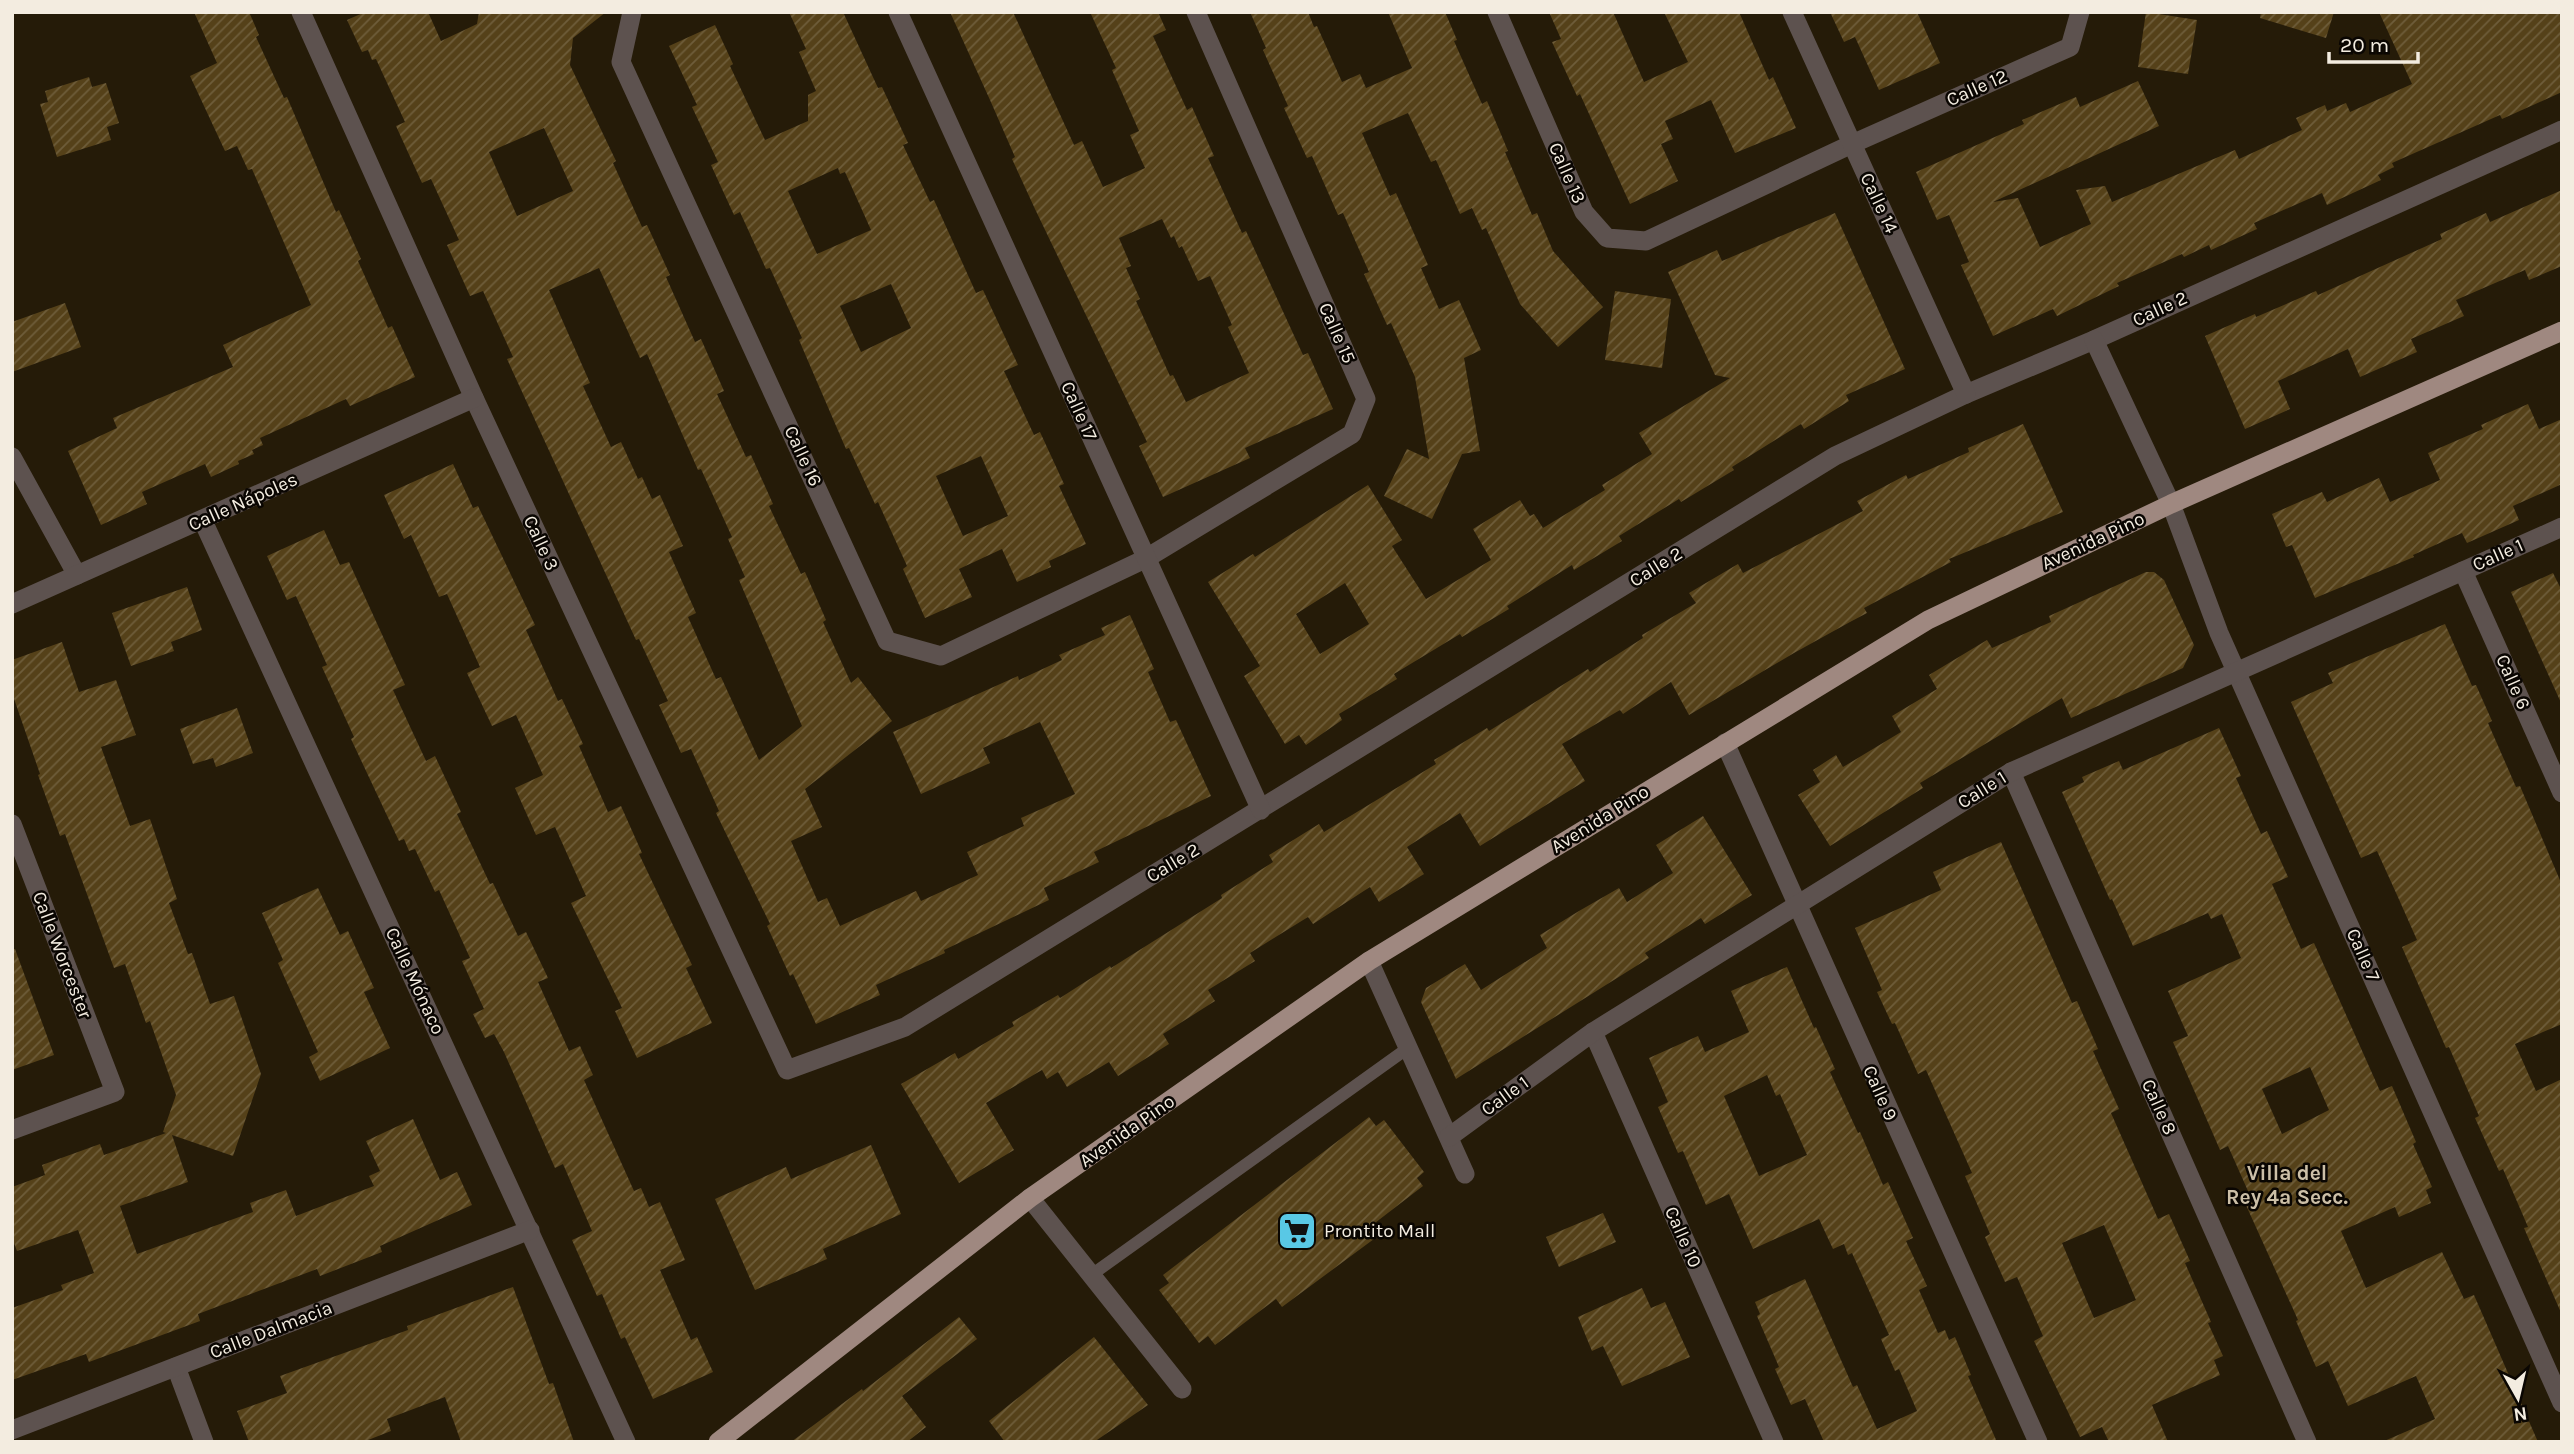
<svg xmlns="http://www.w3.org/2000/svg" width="2574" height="1454" font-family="Karla,sans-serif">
<defs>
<pattern id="building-hatch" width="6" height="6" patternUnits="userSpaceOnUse" patternTransform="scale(1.75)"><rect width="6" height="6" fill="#554119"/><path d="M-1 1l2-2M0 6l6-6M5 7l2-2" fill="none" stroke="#6e5d3a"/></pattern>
</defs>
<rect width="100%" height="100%" fill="#251b08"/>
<g fill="url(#building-hatch)" fill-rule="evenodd">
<path d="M194,12H249L259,35L256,37L284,98L287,97L336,212L339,210L361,259L358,261L388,328L392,326L415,377L350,406L346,399L260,438L263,445L252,450L254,454L238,461L239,464L211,477L205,464L142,492L147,504L101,525L68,451L117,428L113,418L233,367L223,345L311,305L252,169L248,170L237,146L225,151L190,76L217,63Z"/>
<path d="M365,12H428L441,41L477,24L479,12H606L573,38L570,65L616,161L613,163L642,227L647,225L670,275L666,277L695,342L701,339L724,391L717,394L746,457L751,455L773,504L769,506L801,574L805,572L826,620L823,622L851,683L858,677L892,721L805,789L822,827L791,841L818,902L827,898L840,926L916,891L921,901L978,875L967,852L1024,826L1021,818L1075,794L1040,722L983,748L990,763L921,794L893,732L1018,676L1019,680L1062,660L1059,655L1105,635L1101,628L1130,615L1154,669L1148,672L1170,722L1176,720L1211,796L1094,852L1099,862L1044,888L1049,900L944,950L945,953L876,985L880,995L816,1024L793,974L790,976L767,926L770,924L716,813L719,811L691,749L681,753L659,705L668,701L639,639L636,640L507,359L513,357L483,291L470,296L447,245L459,240L431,179L422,183L396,126L405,122L376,59L372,60L368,50L362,52L347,20ZM544,128L573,191L517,216L489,152ZM599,268L640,358L647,354L698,470L701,469L732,537L728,539L745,577L739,580L802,726L759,760L721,677L716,679L688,617L696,613L669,552L683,546L660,495L652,499L642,477L638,479L621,442L611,447L583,386L590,383L549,290Z"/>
<path d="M789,12H843L878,88L882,87L908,143L903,145L930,202L934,200L976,293L983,290L1018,365L1004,371L1034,435L1040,432L1064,484L1059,486L1086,544L1049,561L1051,567L1017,582L1002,549L959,569L972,597L925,618L903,569L907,566L878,502L875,504L849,448L846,449L799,340L802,338L770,268L766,269L740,212L734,215L711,165L718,162L692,107L697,105L669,46L715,25L733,64L730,66L765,140L808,121V95L816,91L799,52L806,49ZM838,168L840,174L845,172L871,230L817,254L788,191ZM891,284L911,328L861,352L840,306ZM981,456L1008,516L963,536L936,476Z"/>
<path d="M950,12H1013L1074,145L1082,141L1103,187L1145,168L1130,135L1139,131L1112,70L1116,68L1090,12H1158L1166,30L1153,36L1187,110L1192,107L1214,156L1208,158L1242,233L1246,231L1303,355L1308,353L1333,409L1245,448L1250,458L1163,497L1139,446L1147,442L1035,209L1012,159L1015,157L990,100ZM1162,219L1171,238L1174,236L1179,248L1182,246L1198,281L1210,276L1232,325L1228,327L1249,373L1186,402L1173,375L1170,376L1136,301L1140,299L1126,268L1131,266L1119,238Z"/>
<path d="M1250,12H1308L1314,27L1317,26L1342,82L1360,74L1366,88L1412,68L1388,12H1445L1457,40L1454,41L1482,104L1487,101L1508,151L1505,152L1532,215L1537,213L1553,251L1603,307L1558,347L1520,304L1486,228L1482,230L1472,208L1460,214L1436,160L1431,162L1408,113L1362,133L1390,196L1396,193L1428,265L1421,268L1439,309L1459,300L1481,350L1464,358L1480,451L1462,454L1432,519L1384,496L1407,449L1429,459L1415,377L1391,323L1387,325L1364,274L1369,272L1343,213L1338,215L1312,156L1307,158L1284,108L1288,106L1263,50L1266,48Z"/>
<path d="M1549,12H1613L1644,82L1688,62L1664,12H1739L1769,80L1773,77L1796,128L1735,153L1711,100L1665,121L1673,139L1661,144L1678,181L1630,204L1580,94L1577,96L1552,42L1561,39Z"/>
<path d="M1830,12H1917L1940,63L1879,90L1855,37L1844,42Z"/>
<path d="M2146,12L2197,20L2188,74L2138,67Z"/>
<path d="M2261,12H2334L2326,38L2260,18Z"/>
<path d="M2379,12H2562V92L2502,119L2500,115L2392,163L2394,167L2378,175L2381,180L2327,205L2322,193L2254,223L2257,229L2211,250L2209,245L2184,257L2182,254L2117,283L2119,286L2057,316L2053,309L1993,336L1961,265L1969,262L1949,215L1937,220L1916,172L2024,124L2022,120L2076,97L2080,107L2138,81L2159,126L1993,202L2018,198L2040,247L2091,224L2076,190L2105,186L2112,202L2235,150L2239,159L2302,130L2296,118L2325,105L2327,111L2346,103L2350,112L2412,84Z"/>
<path d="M89,77L92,87L106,83L119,123L107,127L111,140L57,157L40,104L48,102L45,91Z"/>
<path d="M2562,190V266L2529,280L2525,270L2456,300L2464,316L2411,339L2417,352L2360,377L2348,349L2278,381L2290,409L2245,429L2205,336L2255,314L2256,317L2316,291L2318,295L2442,239L2440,234L2486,213L2490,222Z"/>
<path d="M1835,213L1905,369L1846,395L1849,401L1804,429L1801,424L1732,467L1734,470L1681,502L1679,499L1619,536L1622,541L1574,570L1572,565L1507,606L1509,609L1462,637L1460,634L1394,674L1397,679L1339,714L1342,720L1306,745L1299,735L1285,744L1244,676L1260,666L1208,582L1253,554L1255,557L1368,485L1402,540L1392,546L1426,599L1491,560L1473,529L1520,500L1530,516L1534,514L1543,528L1605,490L1602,485L1652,454L1639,433L1730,378L1715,375L1668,272L1717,250L1722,261ZM1345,583L1369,624L1320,654L1296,614Z"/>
<path d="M1615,291L1671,299L1662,368L1605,360Z"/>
<path d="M65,303L81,347L12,372V322Z"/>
<path d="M2528,404L2539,429L2562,419V484L2513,506L2519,520L2467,543L2462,533L2413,555L2414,557L2315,598L2292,545L2286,547L2272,514L2322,492L2327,502L2379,478L2390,502L2440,480L2428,453L2483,429L2481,425Z"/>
<path d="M2023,424L2063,512L1949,559L1951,562L1864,608L1867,613L1850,622L1794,653L1689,715L1671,682L1623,714L1620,710L1562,744L1585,781L1480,846L1460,813L1407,847L1424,874L1379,902L1370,887L1313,924L1308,917L1250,953L1255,961L1208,990L1215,1001L1163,1034L1169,1044L1118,1076L1109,1062L1067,1087L1058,1072L1047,1079L1042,1070L986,1103L1014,1150L959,1183L901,1084L955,1053L958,1059L1014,1026L1012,1022L1058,995L1060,998L1110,966L1111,968L1222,898L1221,895L1273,862L1269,855L1319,824L1324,832L1436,764L1434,760L1487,728L1489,731L1588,669L1590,672L1643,638L1642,635L1696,603L1689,593L1738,564L1743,573L1863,511L1857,501L1906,475L1908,479L1969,452L1968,448Z"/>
<path d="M453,464L473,508L478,506L535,625L526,630L558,701L562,699L583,744L579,746L608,812L621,806L642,853L639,854L692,965L686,968L712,1023L637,1058L615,1011L622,1008L571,903L586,896L555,827L536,835L515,788L543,775L516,715L492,726L467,673L480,667L447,594L439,597L411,535L404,539L384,495Z"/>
<path d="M324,530L340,565L349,562L405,685L393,690L426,761L435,756L461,812L457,814L490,884L493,883L518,936L526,932L548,978L538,982L569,1051L580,1046L593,1075L584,1080L634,1191L641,1188L649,1207L660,1202L685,1260L660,1270L691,1340L697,1337L713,1372L653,1399L625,1337L621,1339L602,1294L597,1296L572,1240L592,1231L563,1164L555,1168L504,1052L494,1034L485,1038L473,1014L484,1009L462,961L470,958L439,890L435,892L415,849L409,851L404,839L399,841L351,739L354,737L322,667L327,665L296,596L287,600L267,556Z"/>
<path d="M2146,572H2154L2164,580L2194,645L2183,668L2071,718L2062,698L1920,783L1923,788L1830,846L1798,795L1820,782L1813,770L1836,755L1843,767L1901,732L1892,716L1937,689L1929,675L1987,640L1992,648L2051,622L2049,616Z"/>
<path d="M2553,573L2562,591V705L2511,592Z"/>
<path d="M187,587L202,630L171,642L174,651L131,666L112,613Z"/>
<path d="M2445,624L2472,686L2476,685L2492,721L2488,723L2516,787L2520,786L2562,885V1024L2515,1044L2536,1091L2562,1079V1315L2524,1228L2528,1227L2503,1169L2499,1171L2475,1118L2479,1116L2449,1047L2446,1048L2402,947L2417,940L2397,895L2377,851L2361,858L2291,702L2333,683L2328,673Z"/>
<path d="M62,642L79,692L116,680L136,735L101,747L130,826L150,819L177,899L169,903L188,954L192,953L210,1004L234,996L261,1074L233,1156L172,1135L188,1182L120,1206L137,1254L253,1212L250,1203L286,1190L296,1216L374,1186L369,1176L380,1171L366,1141L413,1119L440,1180L457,1172L472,1205L380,1246L382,1252L320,1276L317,1269L198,1314L200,1321L89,1362L86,1354L12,1380V1308L63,1290L61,1285L94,1273L78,1230L17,1251L12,1238V1187L45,1175L42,1165L100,1144L104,1155L166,1133L163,1132L176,1095L150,1021L146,1023L125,964L114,968L65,834L60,836L38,775L40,774L12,693V660Z"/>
<path d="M237,708L253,753L216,767L213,758L193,764L180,729Z"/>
<path d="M2219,728L2241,776L2236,778L2261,834L2267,831L2288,877L2272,884L2301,949L2314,943L2380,1091L2392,1086L2416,1142L2413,1144L2432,1187L2426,1190L2431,1203L2399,1217L2395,1207L2341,1231L2366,1288L2442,1252L2464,1299L2474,1295L2538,1442H2382L2435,1419L2416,1376L2348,1406L2328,1361L2316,1367L2296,1321L2298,1320L2245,1203L2252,1200L2228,1146L2220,1150L2173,1042L2188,1036L2168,991L2241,958L2222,914L2211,919L2208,913L2133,946L2112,899L2110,900L2062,792L2084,782L2082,777L2119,761L2123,770ZM2310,1067L2329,1110L2282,1134L2262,1089Z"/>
<path d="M1703,816L1752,895L1705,924L1701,918L1645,953L1649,958L1456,1079L1421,1002L1426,988L1465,964L1481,990L1547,948L1540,935L1579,911L1619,888L1627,902L1673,873L1656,845Z"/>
<path d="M2001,842L2072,1003L2077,1001L2098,1049L2093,1051L2119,1109L2111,1113L2158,1219L2169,1214L2190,1261L2185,1263L2211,1322L2208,1323L2223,1356L2214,1360L2220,1375L2152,1405L2168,1442H2109L2102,1427L2080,1437L2034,1341L2043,1336L2017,1277L2005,1282L1985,1237L1990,1234L1965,1176L1972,1173L1926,1070L1918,1074L1895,1023L1892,1024L1877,992L1882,990L1855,928L1941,890L1933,872ZM2104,1225L2136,1300L2094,1318L2062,1243Z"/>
<path d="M318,888L340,935L348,931L374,988L364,992L390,1048L320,1081L309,1057L318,1052L278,963L283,960L262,913Z"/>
<path d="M12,949H15L54,1055L12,1070Z"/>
<path d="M1787,967L1814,1028L1816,1027L1835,1069L1830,1072L1858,1133L1860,1132L1883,1185L1888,1182L1913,1238L1906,1241L1927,1286L1919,1290L1938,1333L1945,1330L1949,1340L1955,1337L1971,1375L1968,1376L1997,1442H1824L1805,1399L1791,1405L1775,1369L1779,1367L1757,1316L1760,1314L1755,1302L1805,1279L1853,1387L1857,1385L1877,1429L1917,1411L1899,1369L1895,1371L1881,1339L1889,1335L1852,1253L1848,1255L1844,1244L1833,1249L1819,1219L1753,1249L1729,1194L1706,1205L1683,1151L1678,1153L1658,1107L1668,1102L1649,1058L1698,1036L1705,1052L1749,1032L1731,991ZM1767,1075L1776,1096L1780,1094L1807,1155L1759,1176L1724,1096Z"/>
<path d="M1369,1117L1376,1126L1384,1120L1424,1172L1417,1178L1423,1186L1371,1226L1378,1236L1282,1307L1276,1299L1215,1345L1208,1336L1199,1343L1159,1290L1169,1283L1163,1275Z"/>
<path d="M871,1145L901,1214L823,1249L827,1259L755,1290L715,1199L786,1167L791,1179Z"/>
<path d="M1603,1213L1616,1242L1559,1267L1546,1237Z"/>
<path d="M513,1287L549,1384L553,1383L574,1442H461L445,1397L387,1419L391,1431L363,1442H249L237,1411L287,1393L280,1376L408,1330L407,1326Z"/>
<path d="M1642,1288L1651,1308L1665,1302L1690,1357L1622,1386L1603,1346L1592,1351L1578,1317Z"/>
<path d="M959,1317L977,1339L902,1396L926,1427L907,1442H791L862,1389L863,1391Z"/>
<path d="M1094,1337L1148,1405L1094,1442H1005L989,1421Z"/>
</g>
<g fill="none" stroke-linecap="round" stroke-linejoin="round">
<path stroke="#5d524f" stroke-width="12" d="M1090,1276L1408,1048"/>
<g stroke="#5d524f" stroke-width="19">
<path d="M301,12L474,398L787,1070L905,1027L1835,456L1966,394L2094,340L2562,130"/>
<path d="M632,12L621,62L887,641L941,656L1145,559L1352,434L1366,399L1196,12"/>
<path d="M898,12L1261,810"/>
<path d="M1497,12L1584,212L1607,238L1646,241L1852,144L2070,47L2080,12"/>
<path d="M1792,12L1966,394"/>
<path d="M2094,340L2171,504L2219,633L2562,1403"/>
<path d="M12,457L77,575"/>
<path d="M203,521L626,1442"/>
<path d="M2463,571L2562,793"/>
<path d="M12,604L474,398"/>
<path d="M1725,743L2038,1442"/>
<path d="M2011,772L2307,1442"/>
<path d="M12,824L115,1092L12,1130"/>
<path d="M1369,961L1465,1174"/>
<path d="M1593,1032L1774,1442"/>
<path d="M1449,1137L1593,1032L2011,772L2562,527"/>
<path d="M1030,1198L1182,1389"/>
<path d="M176,1367L204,1442"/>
<path d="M12,1430L530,1230"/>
</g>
<path stroke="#9f8880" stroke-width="19" d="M718,1442L1030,1198L1369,961L1928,620L2171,504L2562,331"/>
</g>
<defs>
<symbol id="supermarket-square" viewBox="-11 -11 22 22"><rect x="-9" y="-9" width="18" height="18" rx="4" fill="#59c8e5" stroke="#0a0602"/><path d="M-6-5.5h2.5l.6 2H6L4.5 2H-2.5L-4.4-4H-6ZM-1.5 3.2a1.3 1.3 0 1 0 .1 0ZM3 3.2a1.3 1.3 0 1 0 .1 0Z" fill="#111"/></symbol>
</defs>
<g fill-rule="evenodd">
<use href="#supermarket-square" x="1275" y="1209" width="44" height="44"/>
</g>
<g text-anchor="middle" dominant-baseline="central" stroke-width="5" stroke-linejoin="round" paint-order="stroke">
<g font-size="19" fill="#f3ece0" stroke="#0a0602">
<text transform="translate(1977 88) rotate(-24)">Calle 12</text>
<text transform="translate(1567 173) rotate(66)">Calle 13</text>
<text transform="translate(1879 203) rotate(65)">Calle 14</text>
<text transform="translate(2160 309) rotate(-25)">Calle 2</text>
<text transform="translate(1337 333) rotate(66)">Calle 15</text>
<text transform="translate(1079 411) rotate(66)">Calle 17</text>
<text transform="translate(803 456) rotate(65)">Calle 16</text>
<text transform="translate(243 502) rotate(-24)">Calle Nápoles</text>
<text transform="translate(2093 541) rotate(-25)">Avenida Pino</text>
<text transform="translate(541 543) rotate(65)">Calle 3</text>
<text transform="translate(2498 555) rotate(-24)">Calle 1</text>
<text transform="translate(1656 567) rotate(-32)">Calle 2</text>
<text transform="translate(2513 682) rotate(66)">Calle 6</text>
<text transform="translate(1982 790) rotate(-32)">Calle 1</text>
<text transform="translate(1600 819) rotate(-32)">Avenida Pino</text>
<text transform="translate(1173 863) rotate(-31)">Calle 2</text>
<text transform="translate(62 955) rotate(69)">Calle Worcester</text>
<text transform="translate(2363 955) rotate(66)">Calle 7</text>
<text transform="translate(415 981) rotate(65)">Calle Mónaco</text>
<text transform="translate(1880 1093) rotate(66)">Calle 9</text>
<text transform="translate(1505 1096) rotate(-36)">Calle 1</text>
<text transform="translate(2159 1107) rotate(66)">Calle 8</text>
<text transform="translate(1127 1131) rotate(-35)">Avenida Pino</text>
<text transform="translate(1683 1237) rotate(66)">Calle 10</text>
<text transform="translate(271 1330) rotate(-21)">Calle Dalmacia</text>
</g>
<g font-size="19" fill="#f3ece0" stroke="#0a0602" text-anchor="start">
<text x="1324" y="1231">Prontito Mall</text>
</g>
<g font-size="21" font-weight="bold" fill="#ccbfa7" stroke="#0a0602">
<text x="2287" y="1173">Villa del<tspan x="2287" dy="24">Rey 4ª Secc.</tspan></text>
</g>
</g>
<rect width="2574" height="1454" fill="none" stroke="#f3ece0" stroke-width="28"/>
<g transform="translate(2518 1398) rotate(172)" stroke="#0a0602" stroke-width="5" paint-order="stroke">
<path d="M0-5L12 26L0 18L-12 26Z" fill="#f3ece0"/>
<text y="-10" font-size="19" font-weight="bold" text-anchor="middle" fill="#f3ece0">N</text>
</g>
<path d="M2329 52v10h89v-10" fill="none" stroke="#f3ece0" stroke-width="3.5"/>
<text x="2340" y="52" font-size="21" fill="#f3ece0" stroke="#0a0602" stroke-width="5" paint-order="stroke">20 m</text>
</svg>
